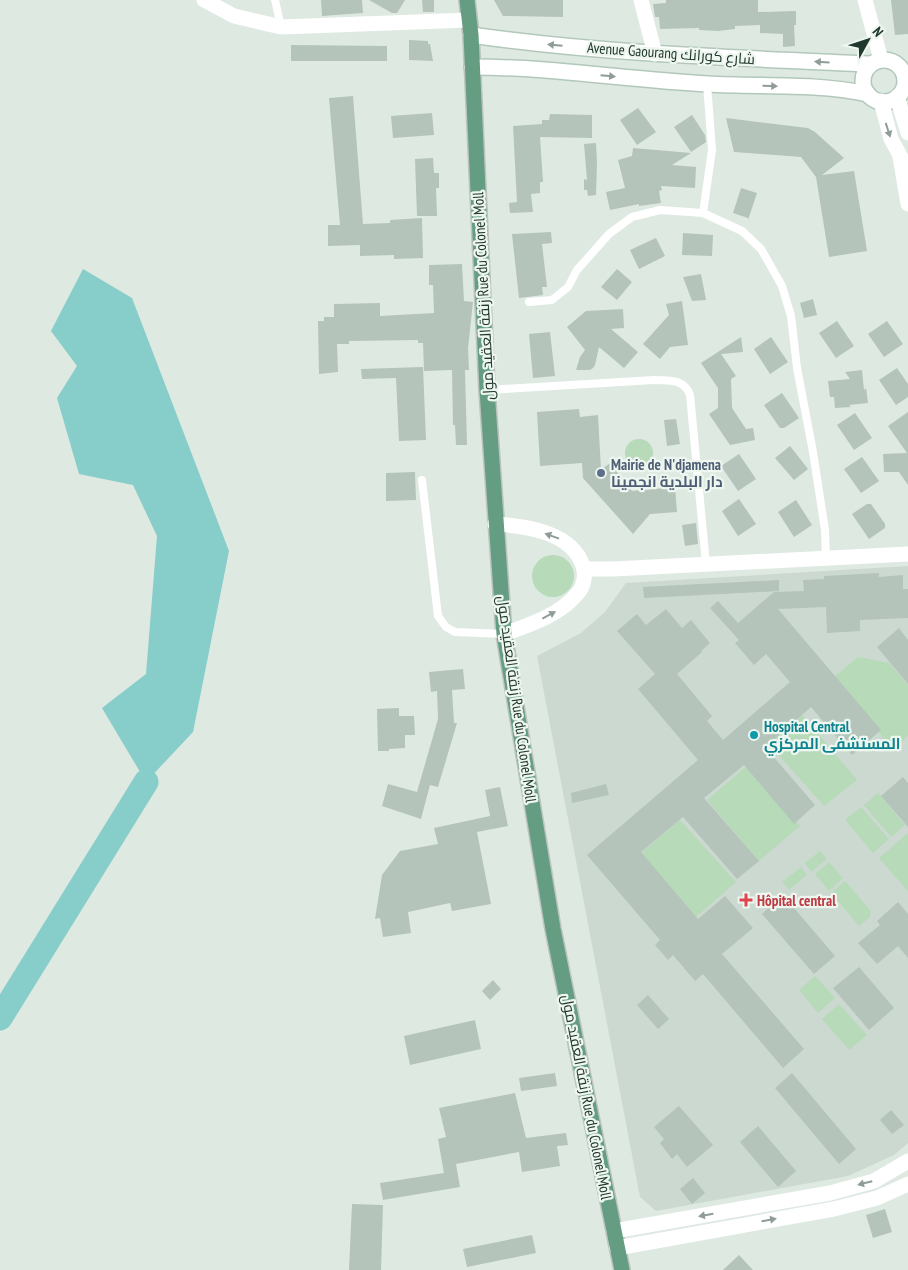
<svg xmlns="http://www.w3.org/2000/svg" width="908" height="1270" font-family="'PT Sans Narrow',Cairo,sans-serif">
<rect width="100%" height="100%" fill="#dee9e2"/>
<path fill="#ccd9d1" d="M908,566V1143L894,1155L848,1176L656,1211L640,1197L537,656L581,633L605,612L626,583Z"/>
<g fill="#b7dab9">
<circle cx="639" cy="453" r="14"/>
<circle cx="553" cy="576" r="21"/>
<path d="M858,657L889,663L908,685V736L893,749L833,678Z"/>
<path d="M802,715L857,780L824,806L767,742Z"/>
<path d="M748,765L800,826L759,861L707,800Z"/>
<path d="M878,793L905,825L891,837L864,805Z"/>
<path d="M861,807L889,839L873,853L845,820Z"/>
<path d="M680,820L736,882L696,917L641,853Z"/>
<path d="M908,833V891L879,858Z"/>
<path d="M820,851L827,859L811,872L805,863Z"/>
<path d="M829,862L843,878L829,891L815,874Z"/>
<path d="M801,867L807,875L789,890L782,882Z"/>
<path d="M845,881L871,911L870,917L859,926L831,893Z"/>
<path d="M815,976L835,998L818,1013L799,990Z"/>
<path d="M839,1004L867,1035L849,1050L822,1019Z"/>
</g>
<path fill="#87cdc9" d="M83,269L132,298L229,551L193,732L146,782L102,708L146,674L157,536L133,485L79,474L57,398L77,366L51,331Z"/>
<g fill="none" stroke-linecap="round" stroke-linejoin="round">
<path stroke="#87cdc9" stroke-width="25" d="M0,1018L146,782"/>
</g>
<g fill="#b4c4ba">
<path d="M321,0H362L363,13L322,16Z"/>
<path d="M369,0H405L397,13H392Z"/>
<path d="M422,0H434V12H423Z"/>
<path d="M494,0H563V17L503,16Z"/>
<path d="M666,0H758V12L796,11V25H794L795,46L783,47V34L760,33V25L735,26V29L718,31L699,30V28L660,29L659,17H655L653,4L666,3Z"/>
<path d="M891,0H908V34L895,35Z"/>
<path d="M409,40L428,41V44H430L433,61L409,60Z"/>
<path d="M291,45L387,46V61H291Z"/>
<path d="M353,96L363,224L390,223V220L422,218L423,258L394,259V255L360,256V245L328,246V225H340L329,98Z"/>
<path d="M638,108L656,132L637,145L620,120Z"/>
<path d="M432,113L434,135L393,138L391,116Z"/>
<path d="M550,114L592,115V138L540,137L543,182H540V193L531,194L533,212L510,213L509,203L517,202L513,126L542,124V120H549Z"/>
<path d="M692,115L705,135L706,142L691,152L674,127Z"/>
<path d="M726,118L808,128L815,132L844,158L822,175L854,171L867,251L829,257L816,177L801,157L734,152Z"/>
<path d="M596,143L597,163L596,195L588,196L587,190H584V179L587,180L584,144Z"/>
<path d="M633,148L691,153L672,165L696,167L695,188L661,186L662,190L659,191L661,203L639,206V204L610,210L606,192L625,188L618,160L632,156Z"/>
<path d="M433,158L434,173H439V188H436L437,216H417L415,159Z"/>
<path d="M741,188L757,193L748,220V218L733,213Z"/>
<path d="M551,232L552,243L542,244L547,287H542L543,295L519,298L512,234Z"/>
<path d="M683,233L713,235L712,256L682,255Z"/>
<path d="M656,238L665,256L639,269L630,250Z"/>
<path d="M462,264L464,301L473,302L468,348L469,370H465L467,445H456L455,425H453L452,370L424,371L423,343H418V340L349,341V344H337L338,372L319,374L318,321H324V317H334V304L380,303V316L434,313L433,285H429V265Z"/>
<path d="M617,269L632,282L617,300L601,287Z"/>
<path d="M701,274L706,300L692,301L683,277Z"/>
<path d="M813,299L817,315L804,318L800,303Z"/>
<path d="M682,301L688,345L670,347L660,359L643,344L669,315L666,304Z"/>
<path d="M623,309L624,328L611,329L638,352L624,368L599,347L595,365L593,368L590,370H576L580,357L585,350L567,327L586,311Z"/>
<path d="M837,321L854,346L836,358L819,333Z"/>
<path d="M887,321L903,344L884,357L868,334Z"/>
<path d="M550,332L555,376L533,378L529,334Z"/>
<path d="M741,337L743,352L721,354L736,376L731,379L732,408L746,429L753,428L755,440L730,445L709,414L718,408V388L701,363Z"/>
<path d="M771,337L788,362L770,374L754,349Z"/>
<path d="M423,367L426,440L399,441L396,378L362,379L361,369Z"/>
<path d="M897,368L908,384V397L896,405L879,380Z"/>
<path d="M862,370L864,390L866,388L868,403L849,405L851,407L835,408L834,397H830L828,381L850,379L845,372Z"/>
<path d="M782,393L799,418L784,428H780L764,405Z"/>
<path d="M579,409L580,417L598,415L601,470L610,463L632,491L675,487L677,512L650,514L633,534L583,478L582,463L540,466L537,412Z"/>
<path d="M908,412V485L899,472H884L883,454L907,453L888,426Z"/>
<path d="M855,413L872,438L854,450L837,425Z"/>
<path d="M676,419L680,444L667,446L664,420Z"/>
<path d="M790,446L808,469L794,480L775,458Z"/>
<path d="M739,454L756,479L738,491L721,466Z"/>
<path d="M862,457L879,481L861,493L844,469Z"/>
<path d="M415,472L416,500L386,501V473Z"/>
<path d="M739,499L756,524L738,536L722,511Z"/>
<path d="M796,500L812,525L794,537L778,512Z"/>
<path d="M867,504H871L885,524V528L869,539L852,514Z"/>
<path d="M696,523L698,544L685,546L682,525Z"/>
<path d="M879,573V577L903,575V589H908V618L860,620V631L827,633L826,607L778,609L881,730L852,755L811,707L765,747L815,805L794,824L744,765L704,798L759,861L737,879L683,817L641,852L698,919L725,896L753,928L722,954L804,1049L783,1068L703,974L695,981L673,955L668,960L655,945L660,940L587,855L698,760L638,689L655,674L617,631L637,614L646,625L666,609L682,628L691,620L710,643L701,651L702,652L677,674L712,716L707,721L723,740L790,682L766,654L754,665L735,643L739,640L710,608L718,601L738,623L774,592L804,591L803,580L824,579V576Z"/>
<path d="M779,580V591L644,598L643,587Z"/>
<path d="M899,628L908,640V684L877,647Z"/>
<path d="M463,669L465,689L452,690L454,723H457L438,787L430,785L421,819L382,806L388,784L417,792L438,719L437,691L431,692L429,672Z"/>
<path d="M399,708V716H414L415,735H405V748L389,749V751H378L377,709Z"/>
<path d="M903,777L908,783V827L881,796Z"/>
<path d="M606,784L609,795L572,803L571,793Z"/>
<path d="M500,787L508,826L477,832L491,904L452,911L450,903L408,912L411,933L383,937L380,918L375,919L382,875L400,851L438,844L434,828L490,816L485,790Z"/>
<path d="M783,895L835,956L814,974L762,914Z"/>
<path d="M898,902L908,914V958L898,946L877,964L858,943L880,925L877,921Z"/>
<path d="M859,967L894,1008L869,1030L833,988Z"/>
<path d="M493,980L501,989L490,1000L482,991Z"/>
<path d="M648,995L669,1019L658,1029L637,1005Z"/>
<path d="M475,1020L481,1049L410,1065L404,1036Z"/>
<path d="M555,1073L557,1086L521,1091L519,1078Z"/>
<path d="M792,1073L856,1149L839,1164L775,1088Z"/>
<path d="M515,1093L526,1138L566,1133L568,1145L557,1146L560,1166L522,1172L519,1152L456,1164L460,1187L383,1200L380,1183L444,1173L438,1139L446,1137L439,1108Z"/>
<path d="M679,1106L713,1145L687,1167L677,1154L672,1159L660,1143L664,1139L654,1127Z"/>
<path d="M891,1110L904,1125L892,1134L880,1120Z"/>
<path d="M758,1126L796,1171L778,1187L740,1142Z"/>
<path d="M693,1178L705,1193L692,1204L680,1189Z"/>
<path d="M352,1204L383,1205L381,1270H349Z"/>
<path d="M885,1209L892,1232L873,1238L866,1215Z"/>
<path d="M532,1235L536,1253L467,1267L463,1249Z"/>
<path d="M739,1255L753,1270H723Z"/>
</g>
<g fill="none" stroke-linecap="round" stroke-linejoin="round">
<defs>
<g id="secondary">
<path d="M471,35C604,54 738,58 871,64"/>
<circle cx="884" cy="81" r="21"/>
<path d="M472,67C551,67 629,80 708,84C761,87 816,83 868,94"/>
</g>
<path id="primary" d="M467,0L471,35L487,390L504,634L553,929L622,1270"/>
</defs>
<use href="#secondary" stroke="#b2c8bb" stroke-width="18"/>
<use href="#primary" stroke="#bcc3c0" stroke-width="18"/>
<g stroke="#fff" stroke-width="8">
<path d="M275,0L281,27"/>
<path d="M703,213L712,150L707,84"/>
<path d="M529,302L552,300L568,287L577,270L609,234L632,217L660,210L703,213L742,231L761,249L782,286L791,316L797,368L813,452L825,530L826,559"/>
<path d="M487,390L654,380C669,381 684,378 690,395L706,564"/>
<path d="M422,480L438,616L446,627L455,632L504,634"/>
</g>
<g stroke="#fff" stroke-width="15">
<path d="M204,0L234,16L281,27L469,20"/>
<path d="M641,0L655,54"/>
<path d="M865,0L881,60"/>
<path d="M900,157L908,204"/>
</g>
<g stroke="#fff" stroke-width="15">
<path d="M897,97L908,133"/>
<path d="M881,101L891,139L908,170"/>
<path d="M495,524C526,526 572,532 583,566C586,575 584,587 577,594C560,615 529,625 504,634"/>
<path d="M584,569H613L908,554"/>
<path d="M614,1231L830,1193L874,1181L908,1161"/>
<path d="M617,1248L834,1209L877,1198L908,1184"/>
</g>
<use href="#secondary" stroke="#fff" stroke-width="15"/>
<use href="#primary" stroke="#649d82" stroke-width="15"/>
</g>
<defs><path id="oneway-solid" d="M-6-.8H1V-3.2L6.5 0L1 3.2V.8H-6Z" transform="scale(1.25)"/></defs>
<g fill="#909c96">
<use href="#oneway-solid" transform="translate(555 45) rotate(-175)"/>
<use href="#oneway-solid" transform="translate(822 62) rotate(-177)"/>
<use href="#oneway-solid" transform="translate(608 76) rotate(5)"/>
<use href="#oneway-solid" transform="translate(770 86) rotate(2)"/>
<use href="#oneway-solid" transform="translate(888 130) rotate(72)"/>
<use href="#oneway-solid" transform="translate(552 536) rotate(-160)"/>
<use href="#oneway-solid" transform="translate(549 615) rotate(-28)"/>
<use href="#oneway-solid" transform="translate(865 1183) rotate(166)"/>
<use href="#oneway-solid" transform="translate(706 1215) rotate(170)"/>
<use href="#oneway-solid" transform="translate(769 1220) rotate(-10)"/>
</g>
<circle fill="#5c6f8a" stroke="#eef6f0" stroke-width="2" cx="601" cy="473" r="5"/>
<circle fill="#0f9aa8" stroke="#eef6f0" stroke-width="2" cx="754" cy="735" r="5"/>
<path fill="#e0444e" stroke="#eef6f0" stroke-width="2" d="M743.5 892.5h5v5h5v5h-5v5h-5v-5h-5v-5h5z"/>
<g text-anchor="middle" dominant-baseline="central" stroke-width="4.5" stroke-linejoin="round" paint-order="stroke">
<g font-size="15" fill="#20382d" stroke="#eef6f0">
<text transform="translate(671 53) rotate(4)">Avenue Gaourang شارع كورانك</text>
<text transform="translate(483 296) rotate(-93)">زنقة العقيد مول Rue du Colonel Moll</text>
<text transform="translate(517 699) rotate(82)">زنقة العقيد مول Rue du Colonel Moll</text>
<text transform="translate(587 1097) rotate(79)">زنقة العقيد مول Rue du Colonel Moll</text>
</g>
<g font-size="15" font-weight="bold" fill="#4e5e75" stroke="#eef6f0" text-anchor="start">
<text x="611" y="464">Mairie de N'djamena<tspan x="611" dy="17">دار البلدية انجمينا</tspan></text>
</g>
<g font-size="15" font-weight="bold" fill="#0d838f" stroke="#eef6f0" text-anchor="start">
<text x="764" y="726">Hospital Central<tspan x="764" dy="17">المستشفى المركزي</tspan></text>
</g>
<g font-size="15" font-weight="bold" fill="#be3a42" stroke="#eef6f0" text-anchor="start">
<text x="757" y="900">Hôpital central</text>
</g>
</g>
<g transform="translate(868 40) rotate(50)" stroke="#eef6f0" stroke-width="4" paint-order="stroke">
<path d="M0-4L9 19L0 12L-9 19Z" fill="#20382d"/>
<text y="-8" font-size="14" font-weight="bold" text-anchor="middle" fill="#20382d">N</text>
</g>
</svg>
